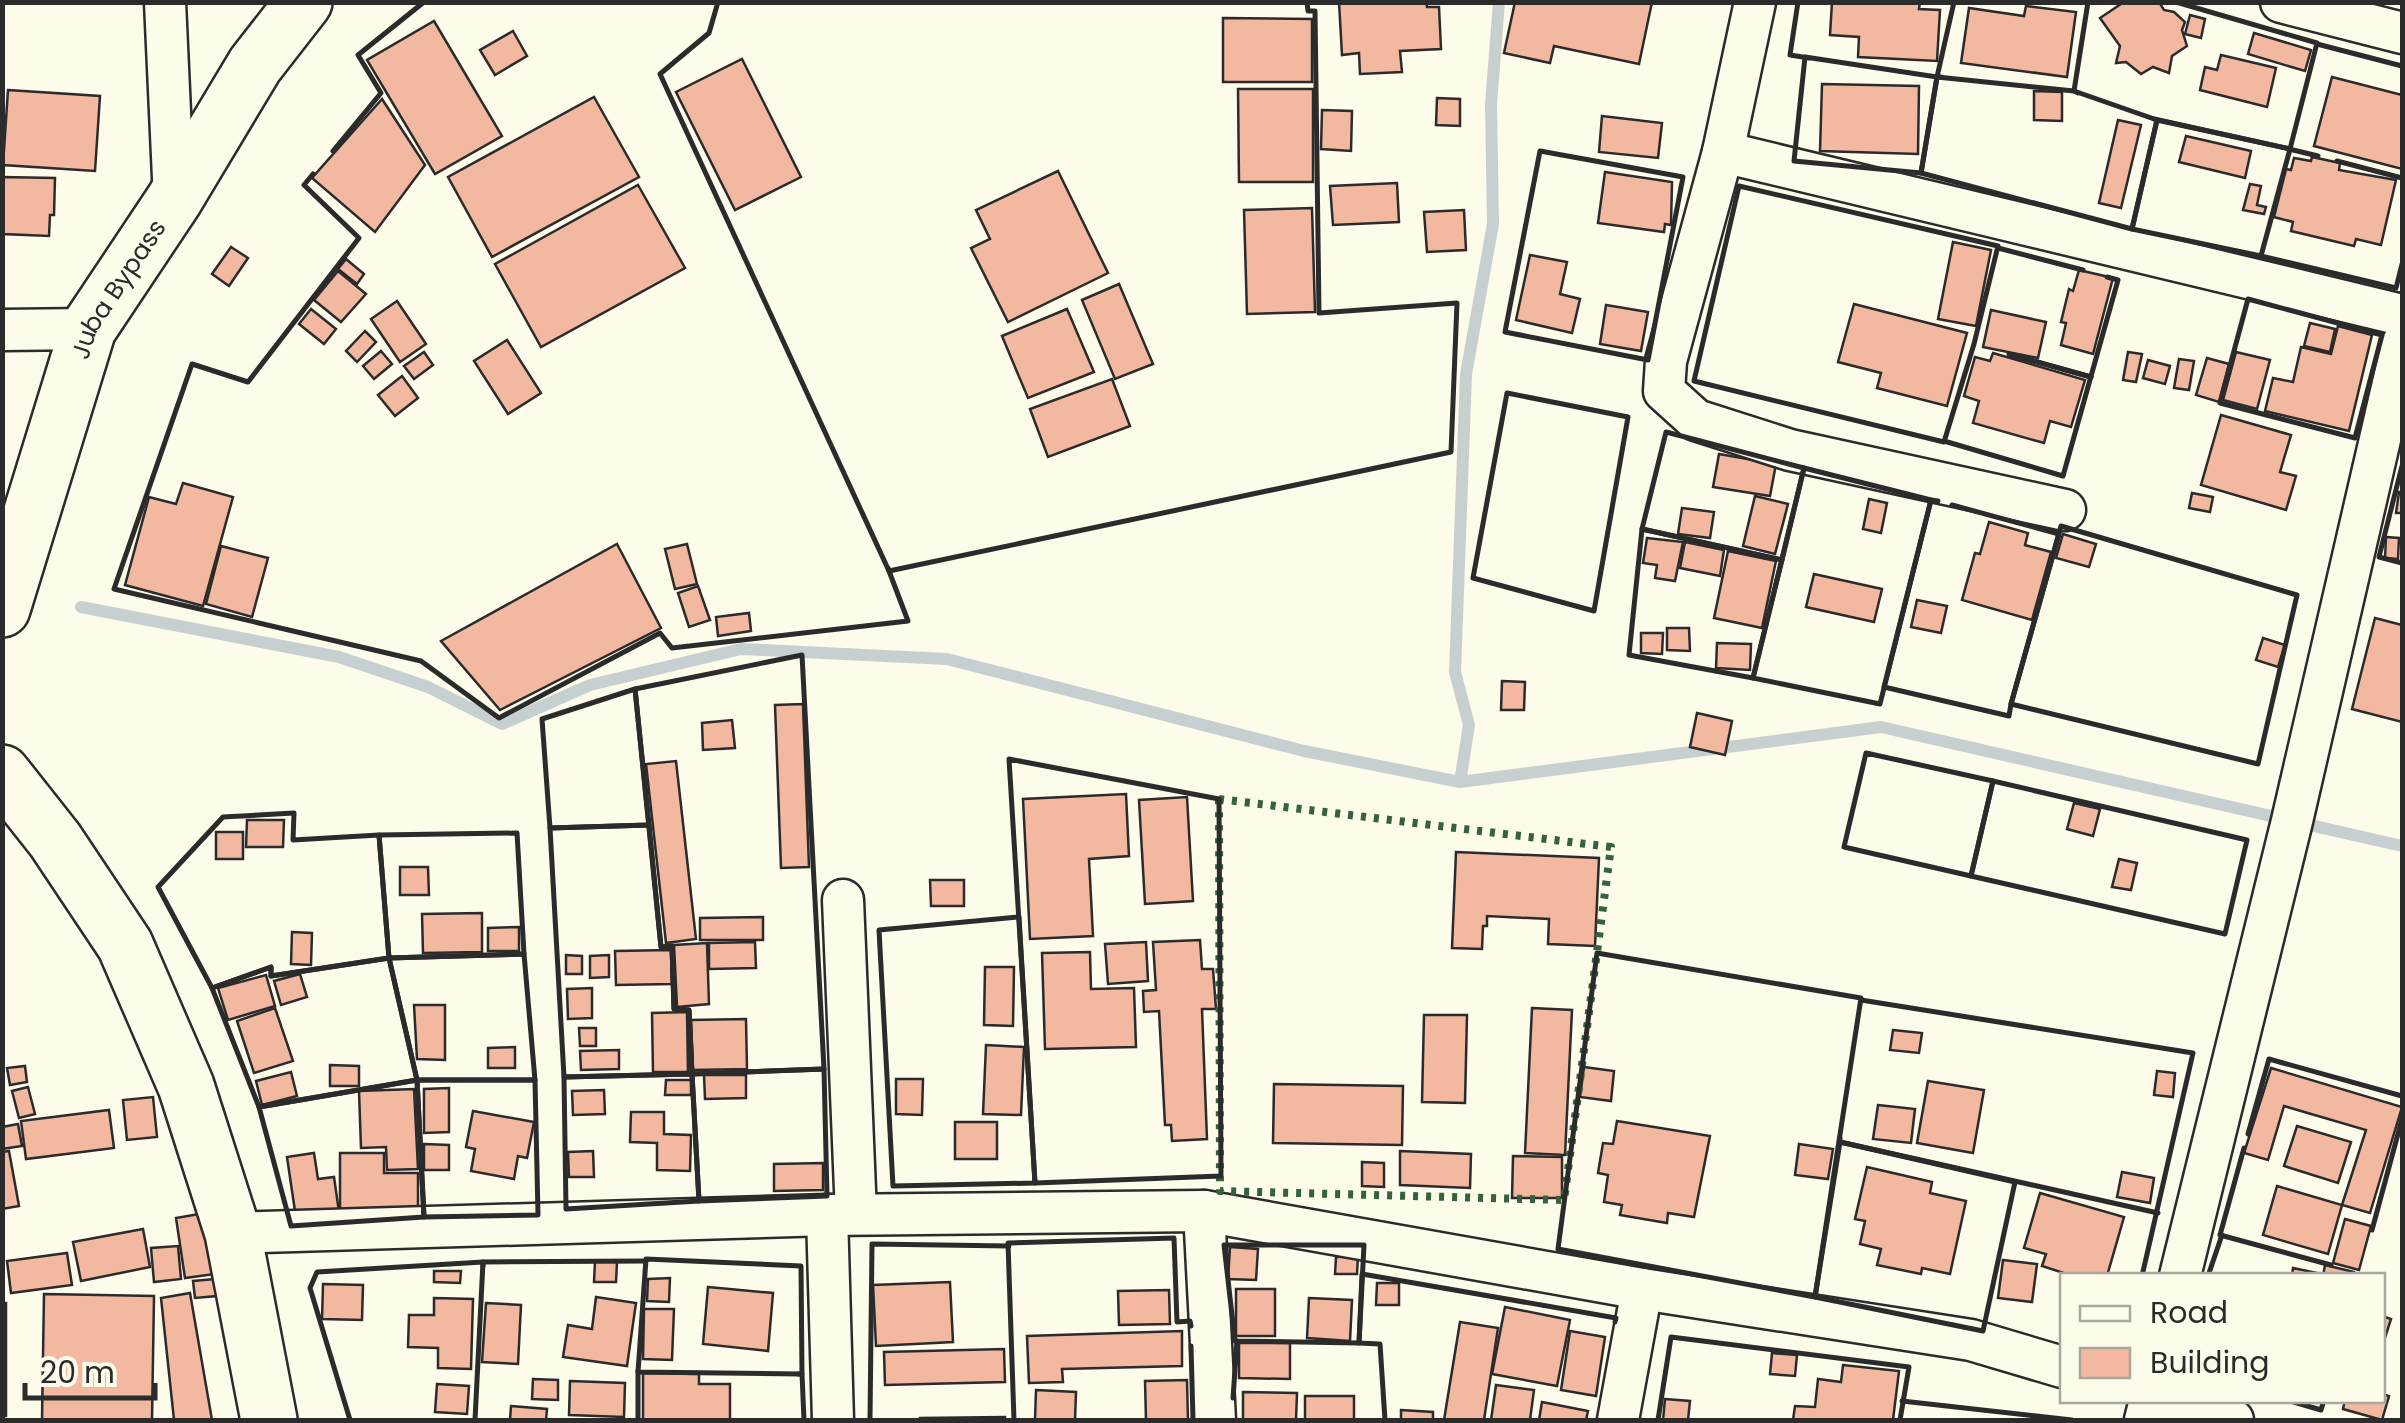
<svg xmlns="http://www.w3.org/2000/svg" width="2405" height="1423" font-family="Poppins,sans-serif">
<rect width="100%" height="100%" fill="#fdfbea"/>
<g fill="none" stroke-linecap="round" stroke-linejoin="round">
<g stroke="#c7d0d0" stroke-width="12">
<path d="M81,607L339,657L428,687L502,724L590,685L741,649L947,659L1304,751L1460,782L1881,727L2402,846"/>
<path d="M1460,782L1469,725L1455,672L1466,374L1493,224L1491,104L1499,2"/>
</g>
</g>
<g fill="#f2b8a0" stroke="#2b2b2b" stroke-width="2.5">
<path d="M1339,2H1426L1427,7H1439L1441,49L1400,51L1402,72L1360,74L1359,53L1342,55Z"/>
<path d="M1515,2H1652L1639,64L1554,46L1550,63L1504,53Z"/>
<path d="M1832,2H1920L1919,9L1940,10L1937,61L1858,57L1859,37L1830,35Z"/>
<path d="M2124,2H2159L2164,10L2174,12L2185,22L2182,30L2187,46L2172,56L2169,73L2153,67L2141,74L2126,62L2116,63L2120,46L2100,18Z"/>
<path d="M2026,6L2076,12L2067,77L1961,63L1969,8L2024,16Z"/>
<path d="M2190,15L2205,19L2201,38L2185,34Z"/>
<path d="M1223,18L1312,19V82H1223Z"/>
<path d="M434,21L502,136L435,174L367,60Z"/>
<path d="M513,31L527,56L495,75L480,50Z"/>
<path d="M2254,33L2311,50L2305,71L2248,54Z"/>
<path d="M2221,55L2276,68L2267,107L2200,90L2205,67L2217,70Z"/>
<path d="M742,59L801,177L735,210L676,92Z"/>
<path d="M2332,77L2402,95V169L2314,146Z"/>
<path d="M1822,84L1919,86L1918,154L1820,151Z"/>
<path d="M1238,89H1313V182H1239Z"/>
<path d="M8,90L100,96L95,171L3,165Z"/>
<path d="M2034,91L2062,92V121L2034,120Z"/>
<path d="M594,97L639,177L492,257L448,177Z"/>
<path d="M1437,98L1460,99V126L1436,125Z"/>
<path d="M382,99L425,165L375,232L312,178Z"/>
<path d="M1322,110L1352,111L1351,151L1321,149Z"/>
<path d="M1602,116L1662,123L1658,158L1599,152Z"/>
<path d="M2118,120L2141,125L2121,208L2099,203Z"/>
<path d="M2186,136L2251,151L2245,178L2179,162Z"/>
<path d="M2312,157L2340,163L2339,170L2396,180L2381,245L2356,239L2354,246L2291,231L2293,222L2274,217L2286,169L2291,170L2294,158L2311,161Z"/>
<path d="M1058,171L1108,273L1008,322L971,248L990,239L976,210Z"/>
<path d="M1605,172L1672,182L1671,225L1665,224L1664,232L1598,223Z"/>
<path d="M2,177L55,178L54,215H50L49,236L2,234Z"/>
<path d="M1397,183L1399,222L1333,225L1330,186Z"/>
<path d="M2250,184L2261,186L2257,205L2266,207L2264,214L2243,210Z"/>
<path d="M638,185L685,268L541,347L495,264Z"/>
<path d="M1312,208L1315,312L1247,314L1244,210Z"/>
<path d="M1464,210L1466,250L1427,252L1424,212Z"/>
<path d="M1953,242L1991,250L1976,326L1938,319Z"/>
<path d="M231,247L248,258L229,286L212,274Z"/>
<path d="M1530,255L1567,262L1560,294L1580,299L1572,333L1516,320Z"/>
<path d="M346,259L364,274L357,284L338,269Z"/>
<path d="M2079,270L2113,278L2093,354L2061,345L2066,323L2061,322L2069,289L2073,291Z"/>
<path d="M338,271L366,294L341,322L314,300Z"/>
<path d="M1119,284L1153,364L1115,379L1082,300Z"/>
<path d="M397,301L426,344L400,362L371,319Z"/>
<path d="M1854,304L1967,333L1947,406L1877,388L1881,373L1838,362Z"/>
<path d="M1606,305L1648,312L1641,351L1600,344Z"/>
<path d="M311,309L336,329L324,344L299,324Z"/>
<path d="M1067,309L1094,372L1028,398L1002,336Z"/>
<path d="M1991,310L2046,322L2038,358L1983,347Z"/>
<path d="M2310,323L2335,329L2330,352L2304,346Z"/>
<path d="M2338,326L2372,335L2349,431L2265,411L2273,378L2293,382L2301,347L2331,354Z"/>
<path d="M365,331L376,342L357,362L346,351Z"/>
<path d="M507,340L541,393L508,414L474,361Z"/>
<path d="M381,351L392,364L374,379L363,366Z"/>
<path d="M424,352L433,365L414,379L404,366Z"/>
<path d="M2128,352L2142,354L2136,382L2123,380Z"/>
<path d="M2236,352L2270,360L2257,409L2223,400Z"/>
<path d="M1993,353L2085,380L2071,427L2050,421L2044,443L1973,423L1979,401L1964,396L1975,357L1990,361Z"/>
<path d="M2207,358L2229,364L2219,402L2196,395Z"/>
<path d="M2179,359L2194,361L2189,390L2174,388Z"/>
<path d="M2148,360L2170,366L2165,384L2143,378Z"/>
<path d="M402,376L418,398L395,416L378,395Z"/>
<path d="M1112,379L1130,426L1048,457L1030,409Z"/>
<path d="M2221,415L2291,435L2280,472L2296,476L2286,510L2201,485Z"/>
<path d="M1719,454L1776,464L1770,496L1713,487Z"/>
<path d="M183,483L233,497L203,606L125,585L149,497L176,504Z"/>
<path d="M2399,492H2402V513H2396Z"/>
<path d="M2192,493L2213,497L2210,512L2189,508Z"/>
<path d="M1755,496L1788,504L1775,554L1743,546Z"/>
<path d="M1869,499L1887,503L1881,533L1863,529Z"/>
<path d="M1682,508L1714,512L1710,538L1678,534Z"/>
<path d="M1989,522L2028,533L2025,545L2051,552L2032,620L1962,600L1975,553L1980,554Z"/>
<path d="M2063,534L2096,544L2089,567L2056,558Z"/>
<path d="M2386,537L2399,538L2398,559L2385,558Z"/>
<path d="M1647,538L1683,542L1675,581L1655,578L1657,565L1643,563Z"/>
<path d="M1685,542L1724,550L1720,576L1680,568Z"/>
<path d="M617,544L661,628L500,710L441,641Z"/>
<path d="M687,544L697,584L675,589L665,549Z"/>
<path d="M221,546L268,558L252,617L206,604Z"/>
<path d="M1728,551L1776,561L1762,628L1714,618Z"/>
<path d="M1814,574L1882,589L1874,622L1806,607Z"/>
<path d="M698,586L710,620L689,627L678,593Z"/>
<path d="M1917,600L1947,606L1941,633L1911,627Z"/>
<path d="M749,613L751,631L718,636L716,617Z"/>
<path d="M2375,618L2402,625V722L2352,709Z"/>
<path d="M1667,628H1689L1690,651L1667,650Z"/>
<path d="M1641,633H1663L1662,654L1641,653Z"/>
<path d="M2263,638L2285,645L2278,667L2256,660Z"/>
<path d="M1717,643L1751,644L1750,670L1716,668Z"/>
<path d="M1502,681L1525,682L1524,710H1501Z"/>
<path d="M803,704L809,867L781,868L775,705Z"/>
<path d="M1697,713L1732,721L1725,755L1690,747Z"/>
<path d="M732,720L735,748L703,750L702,723Z"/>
<path d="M676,761L696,939L666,943L646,764Z"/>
<path d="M1126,794L1129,856L1089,859L1093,936L1030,939L1023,799Z"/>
<path d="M1187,797L1193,901L1145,904L1139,800Z"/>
<path d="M2074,803L2100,809L2093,836L2067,829Z"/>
<path d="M247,820H284L283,847H246Z"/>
<rect x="216" y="832" width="27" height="27"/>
<path d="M1456,852L1599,858L1595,946L1548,944L1549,919L1487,916V926H1483L1482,949L1452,948Z"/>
<path d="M2119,859L2137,863L2131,890L2112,887Z"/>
<path d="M400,867H428L429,895H400Z"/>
<path d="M930,880H964V906H931Z"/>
<path d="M482,913V952L423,953L422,914Z"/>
<path d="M763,917V940H700V918Z"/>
<path d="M519,927V951H488V928Z"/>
<path d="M292,932L312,933L311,965L291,964Z"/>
<path d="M1200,940L1202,969H1213L1216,1009H1202L1207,1139L1172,1141L1171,1125H1165L1159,1011L1144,1012L1143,991L1156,990L1153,942Z"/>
<path d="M755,942L756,968L709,969V943Z"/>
<path d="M1146,942L1148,981L1108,984L1105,944Z"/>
<path d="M707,943L709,1004L677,1007L674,945Z"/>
<path d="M671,950L672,984L616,985L615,951Z"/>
<path d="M1090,952L1091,989L1134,988L1136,1047L1045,1049L1042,953Z"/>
<path d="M566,955L582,956V974H566Z"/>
<path d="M609,955V977L590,978V956Z"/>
<path d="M985,967H1014L1013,1026L984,1025Z"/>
<path d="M300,974L307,997L281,1005L274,981Z"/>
<path d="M266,975L275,1006L228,1020L218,988Z"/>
<path d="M592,988V1018L568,1019L567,989Z"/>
<path d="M414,1005H445V1060L417,1059Z"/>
<path d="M275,1008L293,1061L254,1073L237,1021Z"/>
<path d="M1532,1008L1572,1010L1565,1155L1525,1153Z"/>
<path d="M687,1012L688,1072H653L652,1013Z"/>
<path d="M1424,1015H1467L1465,1103L1422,1102Z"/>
<path d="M746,1019L747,1069L693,1070L691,1020Z"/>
<path d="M579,1028H596V1046H580Z"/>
<path d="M1893,1030L1922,1033L1919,1053L1890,1050Z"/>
<path d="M986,1045L1024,1047L1021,1115L983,1114Z"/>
<path d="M515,1047V1068H488V1048Z"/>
<path d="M619,1050V1069L581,1070L580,1051Z"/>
<path d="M330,1065L359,1066V1086H330Z"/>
<path d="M25,1066L27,1082L10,1085L7,1068Z"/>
<path d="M1584,1067L1614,1071L1611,1101L1580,1097Z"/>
<path d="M2271,1068L2402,1107L2370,1213L2342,1205L2366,1130L2284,1106L2268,1160L2244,1153Z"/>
<path d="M2157,1071L2175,1073L2173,1097L2154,1095Z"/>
<path d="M291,1072L297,1096L262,1105L256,1081Z"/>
<path d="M704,1075H746V1098L705,1099Z"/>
<path d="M896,1079H923L922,1115L896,1114Z"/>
<path d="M666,1080H691V1095H665Z"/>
<path d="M1928,1081L1984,1090L1973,1153L1917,1143Z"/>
<path d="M1274,1084L1403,1086L1402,1145L1273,1143Z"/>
<path d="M28,1087L35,1114L19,1118L12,1091Z"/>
<path d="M449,1088V1132L424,1133V1089Z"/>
<path d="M414,1089L418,1169L387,1170L386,1147L361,1148L359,1091Z"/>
<path d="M604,1090L605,1114L573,1115L572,1091Z"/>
<path d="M153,1097L157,1137L127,1140L123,1100Z"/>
<path d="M1878,1105L1915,1109L1911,1143L1873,1139Z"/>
<path d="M109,1110L114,1148L26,1159L21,1121Z"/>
<path d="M473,1111L534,1122L527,1158L518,1156L514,1179L471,1171L475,1149L466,1147Z"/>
<path d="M631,1112H664V1134L691,1135L690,1171L657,1170V1143L630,1142Z"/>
<path d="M1617,1121L1710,1136L1694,1217L1668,1213L1667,1223L1620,1215L1622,1205L1604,1202L1608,1175L1598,1173L1603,1143L1613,1144Z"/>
<rect x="955" y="1122" width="42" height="37"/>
<path d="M18,1124L22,1146L2,1149V1127Z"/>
<path d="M2297,1126L2351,1142L2338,1183L2284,1166Z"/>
<path d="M424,1144L449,1145V1170H424Z"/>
<path d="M1799,1144L1833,1149L1828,1179L1795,1175Z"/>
<path d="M9,1151L19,1206L2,1209V1152Z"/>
<path d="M593,1151L594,1177H569L568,1152Z"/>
<path d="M1400,1151L1471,1154L1470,1188L1400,1185Z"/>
<path d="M314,1153L318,1179L334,1177L339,1212L296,1218L287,1157Z"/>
<path d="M340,1153H384V1173H418V1210L340,1209Z"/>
<path d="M1513,1156L1562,1157V1198H1512Z"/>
<path d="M1362,1162L1384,1163V1187L1362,1186Z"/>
<path d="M823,1163V1190L774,1191V1164Z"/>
<path d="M1867,1167L1932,1182L1930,1193L1966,1201L1950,1274L1922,1268L1921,1274L1877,1265L1881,1249L1860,1244L1865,1221L1855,1219Z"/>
<path d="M2122,1172L2154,1178L2150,1203L2117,1197Z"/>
<path d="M2277,1186L2342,1205L2328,1254L2263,1235Z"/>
<path d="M2040,1193L2124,1217L2107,1276H2073L2042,1266L2046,1254L2024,1248Z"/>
<path d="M205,1213L215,1274L185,1278L176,1218Z"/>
<path d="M2345,1219L2371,1226L2359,1270L2333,1263Z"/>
<path d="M143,1229L150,1267L81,1281L73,1242Z"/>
<path d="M178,1246L181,1279L154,1282L151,1248Z"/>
<path d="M1230,1247L1258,1249L1256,1280L1228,1279Z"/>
<path d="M67,1253L72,1285L11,1293L7,1261Z"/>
<path d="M1358,1256L1357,1274H1335L1336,1257Z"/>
<path d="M2003,1260L2037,1264L2032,1302L1998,1298Z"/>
<path d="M595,1261L617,1262L616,1282H594Z"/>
<path d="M2325,1265L2354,1272V1276H2323Z"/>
<path d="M2293,1268L2317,1273V1276H2292Z"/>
<path d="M434,1271H461L460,1283L434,1282Z"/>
<path d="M670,1278L669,1302L647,1301L648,1279Z"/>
<path d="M215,1279L217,1296L195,1298L193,1281Z"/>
<path d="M950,1282L953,1342L876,1346L873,1285Z"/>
<path d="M1377,1283H1399V1305H1376Z"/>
<path d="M323,1284L363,1285L362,1320L322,1319Z"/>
<path d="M708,1287L773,1293L768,1351L703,1344Z"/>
<rect x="1236" y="1289" width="39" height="47"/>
<path d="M1169,1290L1170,1324L1119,1325L1118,1291Z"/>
<path d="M190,1293L212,1420H174L161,1298Z"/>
<path d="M44,1294L154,1296L152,1420H42Z"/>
<path d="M596,1297L636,1303L627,1366L563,1357L568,1325L592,1329Z"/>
<path d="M434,1298L473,1299L471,1369L438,1368V1348L408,1347L409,1315H434Z"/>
<path d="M1309,1298L1352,1300L1350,1341L1307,1338Z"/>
<rect x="2" y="1303" width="4" height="113"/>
<path d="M486,1303L521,1305L518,1364L482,1362Z"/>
<path d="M1505,1307L1570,1320L1557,1386L1492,1374Z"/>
<path d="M644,1309H674L672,1360L643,1359Z"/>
<path d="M2382,1316L2391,1319L2382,1347Z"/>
<path d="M1460,1322L1498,1328L1484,1420H1444Z"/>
<path d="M1182,1331V1366L1062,1369L1063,1382L1029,1383L1027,1336Z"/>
<path d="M1570,1331L1605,1337L1596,1396L1561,1390Z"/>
<path d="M1239,1343H1290V1379L1239,1378Z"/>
<path d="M1004,1349L1005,1382L885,1385L884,1352Z"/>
<path d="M1772,1353L1797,1355L1795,1376L1770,1374Z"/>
<path d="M1843,1365L1899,1371L1893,1420H1793L1795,1406L1815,1407L1818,1379L1841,1382Z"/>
<path d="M643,1373L699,1374V1384H730V1420H643Z"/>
<path d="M533,1379L558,1380V1400L532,1399Z"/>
<path d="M1187,1380L1188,1420H1146L1145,1381Z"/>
<path d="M570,1381L625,1383L624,1417L569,1415Z"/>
<path d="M437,1384L469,1386L467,1414L435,1412Z"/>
<path d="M1496,1385L1534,1390L1530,1420H1491Z"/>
<path d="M1036,1390L1076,1392L1075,1420H1035Z"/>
<path d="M1243,1392L1297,1393L1296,1420H1243Z"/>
<path d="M2382,1394L2389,1396L2382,1420L2343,1409L2345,1400H2382Z"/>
<rect x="1305" y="1396" width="49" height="24"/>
<path d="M1665,1399L1690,1401L1688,1420H1663Z"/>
<path d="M1542,1402L1588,1411L1586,1420H1539Z"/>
<path d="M511,1406L547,1409L546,1420H510Z"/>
<path d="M1401,1410L1433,1412V1420H1401Z"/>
<path d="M1005,1417V1420H920V1418Z"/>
</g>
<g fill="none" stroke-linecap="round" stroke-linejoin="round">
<defs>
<g id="street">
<path d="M165,2L174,200"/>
<path d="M1755,2L1723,152L1666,361L1664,391L1696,420L1790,450L2065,510"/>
<path d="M2281,2L2402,33"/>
<path d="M1723,152L2402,315"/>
<path d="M2,330L88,329"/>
<path d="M843,900L856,1214"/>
<path d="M1204,1211L1642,1289L1971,1340L2062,1367"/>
<path d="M827,1215L833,1420"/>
<path d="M233,1233L827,1215L1204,1211L1215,1420"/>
<path d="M2180,1276L2292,821L2402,344"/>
<path d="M2174,1400L2233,1420"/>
<path d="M1618,1420L1642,1289"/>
<path d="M2145,1420L2150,1400"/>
</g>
<g id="secondary">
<path id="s1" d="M2,609L88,329L174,200L255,65L304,2"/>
<path d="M2,773L55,840L125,945L186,1086L233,1233L269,1420"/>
</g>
</defs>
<use href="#street" stroke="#2b2b2b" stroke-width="45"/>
<use href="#secondary" stroke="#2b2b2b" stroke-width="60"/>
<use href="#street" stroke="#fdfbea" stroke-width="40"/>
<use href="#secondary" stroke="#fdfbea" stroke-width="55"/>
<path stroke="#34623c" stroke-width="8" stroke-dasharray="5 8" stroke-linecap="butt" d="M1219,799L1611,847L1564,1200L1220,1191Z"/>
<g stroke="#2b2b2b" stroke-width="5">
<path d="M1798,2L1790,55L1809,58"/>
<path d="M2317,44L2402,66"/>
<path d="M1805,57L1937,77L1921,173L1794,161Z"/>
<path d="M1937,77L2074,91L2157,120L2132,229L1921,173Z"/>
<path d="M1941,77H1937L1954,2"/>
<path d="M2078,93L2074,91L2088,2"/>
<path d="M2154,119L2290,149L2317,43L2176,2"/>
<path d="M2157,120L2290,149L2261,256L2132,229Z"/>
<path d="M2289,149L2318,156"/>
<path d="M333,151L381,93L358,55L424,2"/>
<path d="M1540,151L1683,177L1648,360L1505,332Z"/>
<path d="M2337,161L2402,178"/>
<path d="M313,174L304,185L359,238L248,382L192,364L114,589L421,661L499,718L660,633L672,648L908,621L889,571L660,74L709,33L718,2"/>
<path d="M1739,186L1998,246L1974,344L1944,442L1694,381Z"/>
<path d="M1998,248L2083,270"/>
<path d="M2261,256L2396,288L2402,264"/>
<path d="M2248,299L2382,335L2355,438L2220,403Z"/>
<path d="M2009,354L2091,377"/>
<path d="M2011,355L2091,377"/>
<path d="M1507,393L1628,417L1594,611L1473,578Z"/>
<path d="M1666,432L1804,468L1782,560L1642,529Z"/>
<path d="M1944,441L2063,476L2118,280L2107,277"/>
<path d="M2402,466L2379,557L2402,563"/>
<path d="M1804,468L1931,500L1880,704L1753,678Z"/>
<path d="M1938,501L1931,500L1884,687L2009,716L2011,704L2061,526L2297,595L2258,764L2011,704"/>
<path d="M1952,505L2059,534L2011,704"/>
<path d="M1642,529L1782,560L1753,678L1629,655Z"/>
<path d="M888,568L889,571L1451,452L1457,303L1319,313L1315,11H1308L1307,2"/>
<path d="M802,655L824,1069L692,1074L689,1010L674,1009L672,946L661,947L635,689Z"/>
<path d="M635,689L649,825L550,828L542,719Z"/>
<path d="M1866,753L1993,781L1971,876L1844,847Z"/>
<path d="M1009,759L1219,799L1221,1176L1035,1183Z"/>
<path d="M1993,781L2247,840L2225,934L1971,876Z"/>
<path d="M294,813L293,840L379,835L389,958L271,976V967L212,988L158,887L223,817Z"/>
<path d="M649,825L661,947L672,946L674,1009L689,1010L692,1074L564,1077L550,828Z"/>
<path d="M1019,917L1035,1183L893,1186L879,930Z"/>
<path d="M1597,953L1861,998L1815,1297L1558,1249Z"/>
<path d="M524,954L535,1080H417L389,958Z"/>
<path d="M389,958L417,1080L259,1107L212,988L271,967V976L389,958L524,954L517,833L379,835L389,958"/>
<path d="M1861,1000L2193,1053L2142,1276"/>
<path d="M824,1069L827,1196L699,1201L692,1074Z"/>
<path d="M692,1074L699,1201L566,1209L564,1077Z"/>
<path d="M417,1080L424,1217L291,1226L259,1107Z"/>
<path d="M417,1080H535L538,1215L424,1217Z"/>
<path d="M2248,1134L2269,1059L2402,1096"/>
<path d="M1840,1138V1142L2158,1213"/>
<path d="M1840,1142L2015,1182L1983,1331L1815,1297Z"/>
<path d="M2244,1148L2220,1235L2331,1265"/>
<path d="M2372,1230L2402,1119"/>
<path d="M1224,1245H1364L1359,1343L1235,1341Z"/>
<path d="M646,1259L801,1266L802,1374L638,1372Z"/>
<path d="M2208,1276L2222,1235"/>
<path d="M1191,1346L1193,1420"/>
<path d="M798,1374H802L804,1420"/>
<path d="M1233,1398L1237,1341"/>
<path d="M2287,1400L2321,1410L2324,1400"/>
<path d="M1902,1401L2072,1420"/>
<path d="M350,1420L310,1288L317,1272L483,1262V1266"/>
<path d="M475,1420L483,1262L646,1261"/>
<path d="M638,1420V1371"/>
<path d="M870,1420L872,1244L1009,1246"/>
<path d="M1014,1420L1008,1243L1174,1238L1177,1322L1190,1321L1191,1326"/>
<path d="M1385,1420L1380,1344L1359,1343L1362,1274L1616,1318L1615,1322"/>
<path d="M1658,1420L1671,1337L1909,1367L1900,1420"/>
</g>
</g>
<g text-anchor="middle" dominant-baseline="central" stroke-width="8" stroke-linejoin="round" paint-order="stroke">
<g font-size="25" fill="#2b2b2b" stroke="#fdfbea">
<text stroke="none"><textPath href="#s1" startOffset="342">Juba Bypass</textPath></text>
</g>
</g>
<rect width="2405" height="1423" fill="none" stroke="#2b2b2b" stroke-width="10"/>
<rect x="2060" y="1273" width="325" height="130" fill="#fdfbea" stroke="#a9a89e" stroke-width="2.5"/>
<rect x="2080" y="1306" width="50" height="15" fill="#fdfbea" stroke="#a9a89e" stroke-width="2.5"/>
<text x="2150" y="1323" font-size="30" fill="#2b2b2b">Road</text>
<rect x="2080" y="1348" width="50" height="30" fill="#f2b8a0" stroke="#a9a89e" stroke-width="2.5"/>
<text x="2150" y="1373" font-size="30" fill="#2b2b2b">Building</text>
<path d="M25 1383v15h130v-15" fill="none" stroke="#2b2b2b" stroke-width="5"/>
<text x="40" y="1383" font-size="30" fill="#2b2b2b" stroke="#fdfbea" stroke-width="8" paint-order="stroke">20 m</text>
</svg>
